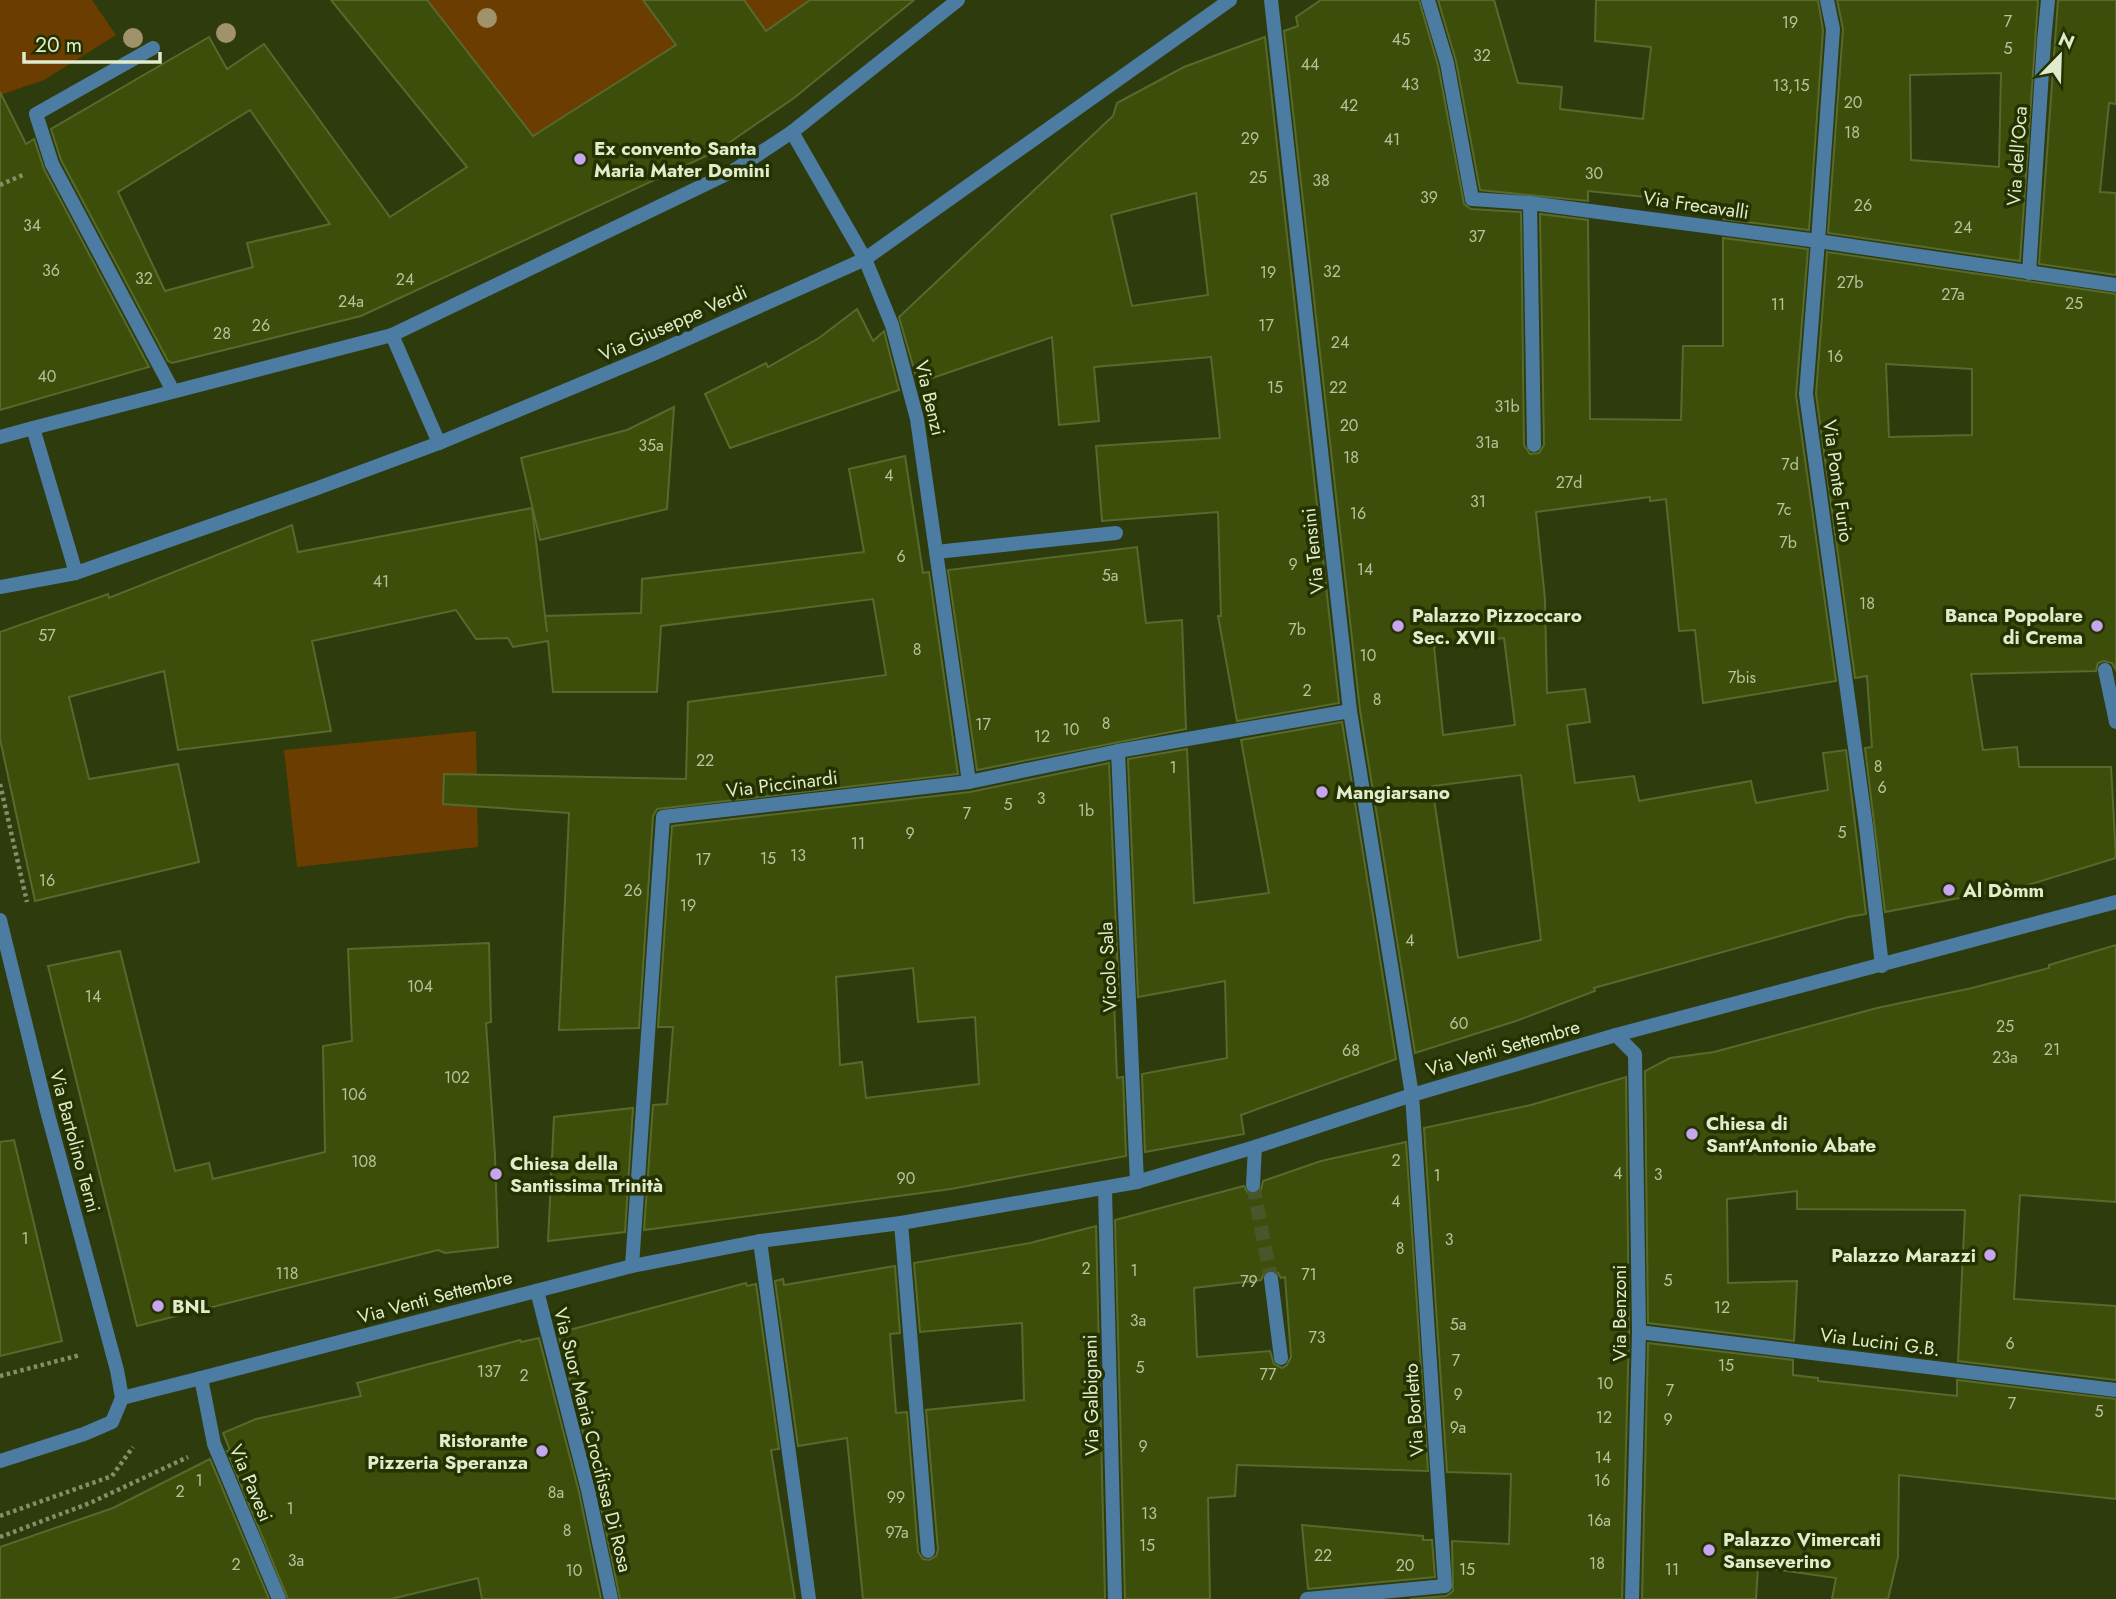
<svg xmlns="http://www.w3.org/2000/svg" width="2116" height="1599" font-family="Jost,sans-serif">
<rect width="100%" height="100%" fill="#2e3b0c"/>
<g fill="#6c3d01">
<path d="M0,0H92L116,35L44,80L0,95Z"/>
<path d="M427,0H643L676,45L533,136Z"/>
<path d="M744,0H810L766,31Z"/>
<path d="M476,731L478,847L297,867L284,750Z"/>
</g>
<g fill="#3d4e0b" stroke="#576a2d" stroke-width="2" fill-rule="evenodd">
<path d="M331,0H427L533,136L676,45L643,0H744L766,31L810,0H914L794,98L717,151L361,316L172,363L168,361L61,160L51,129L209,37L227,69L264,44L390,217L467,167ZM250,110L330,224L247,243L253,267L165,291L118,192Z"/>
<path d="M1321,0H1419L1438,65L1464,204L1471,209L1521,212L1524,445L1530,454L1539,453L1544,445L1540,214L1588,220L1590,419L1681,420L1683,346H1723V238L1808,249L1796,395L1836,681L1703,703L1695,630L1679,631L1666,499L1650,501V497L1536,512L1545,599L1547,693L1585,689L1590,722L1567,725L1575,783L1634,776L1639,801L1751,781L1756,803L1828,790L1823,753L1846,750L1866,914L1848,917L1594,988L1595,991L1516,1021L1415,1053L1360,710L1284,31L1298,26L1296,17ZM1504,638L1515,725L1443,735L1434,646ZM1521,775L1541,940L1458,958L1432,786Z"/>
<path d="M1438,0H1494L1518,83L1562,87L1560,109L1643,119L1651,47L1595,41L1596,0H1818L1823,30L1809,230L1723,219V205L1588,191V201L1480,190L1456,61Z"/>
<path d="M1837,0H2038L2020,261L1828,233L1843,29ZM2001,73L1999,167L1911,160L1910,75Z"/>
<path d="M2058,0H2116V104L2109,103L2100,192L2116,193V275L2039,264Z"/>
<path d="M1265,37L1339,703L1237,721L1218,616H1221L1218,512L1102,521L1096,446L1220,438L1211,357L1094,367L1099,421L1059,425L1052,337L918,383L899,317L1113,116L1117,103L1184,67ZM1196,193L1208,295L1132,306L1111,215Z"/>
<path d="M0,92L26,144L34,139L44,169L149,367L0,410Z"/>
<path d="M1827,252L2116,294V670L2112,663L2104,661L2098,663L2096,671L1971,674L1983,750L2017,747L2019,767H2111L2116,858L2028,885L1885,912L1865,748L1872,747L1867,676L1855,678L1816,394ZM1886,364L1972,369V435L1889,437Z"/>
<path d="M857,309L873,341L884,331L899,390L730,448L705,394L766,363L768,367L819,338Z"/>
<path d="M674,407L667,509L540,540L521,458L627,430Z"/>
<path d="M905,456L923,573L929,572L958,774L657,809L653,816L639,1028L559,1030L569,813L443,804L444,774L686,779L688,702L886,675L873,599L661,626L657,692H553L548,641L513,647L508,638L476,639L456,610L312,641L331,731L178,750L164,671L69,697L89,779L178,764L199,862L35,901L0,739V632L108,594L109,598L292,525L298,552L532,508L547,632L545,616L641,613L642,579L864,552L849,469Z"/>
<path d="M1137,547L1146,623L1182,620L1186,729L977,770L948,570Z"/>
<path d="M1342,722L1396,1059L1241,1115L1244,1134L1145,1152L1142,1074L1227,1058L1225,981L1138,997L1128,759L1187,749L1194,903L1269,893L1241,740Z"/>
<path d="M1109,763L1119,1000L1114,1001L1117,1078L1123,1077L1126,1156L951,1189L644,1230L653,1105L667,1104L673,1027H658L672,826L970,792ZM913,968L918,1022L975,1017L979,1084L866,1098L862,1062L840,1065L836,977Z"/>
<path d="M489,943L491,1022L486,1023L495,1155L498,1247L445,1253L438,1250L137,1326L48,966L120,951L175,1171L209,1163L213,1179L325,1152L323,1046L352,1041L348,949Z"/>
<path d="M2116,945V1202L2020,1195L2014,1299L2116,1306V1380L1958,1361L1965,1210L1797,1209V1191L1727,1199L1728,1283L1797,1281L1794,1341L1648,1323L1645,1071L1670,1058L1714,1052L1877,1008L1972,988L2049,968V965Z"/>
<path d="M1626,1077L1629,1332L1622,1599H1410L1446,1596L1453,1591L1452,1541L1509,1544L1511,1474L1447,1472L1424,1128L1531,1105Z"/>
<path d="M633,1108L625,1232L548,1241L554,1117Z"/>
<path d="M14,1140L62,1341L0,1356V1142Z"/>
<path d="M1406,1142L1428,1471L1237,1465L1235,1496L1208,1498L1210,1599H1125L1115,1220L1244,1186L1248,1193L1257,1194L1261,1190L1263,1181L1321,1161ZM1270,1269L1278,1273L1281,1278L1285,1277L1291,1357L1287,1365L1282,1368L1274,1364L1270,1351L1197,1357L1194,1288L1261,1280L1265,1272Z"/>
<path d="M1096,1226L1105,1599H863L847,1438L798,1446L775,1281L783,1279L784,1285L895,1266L900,1333L890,1334L896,1413L907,1412L918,1552L923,1559L929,1560L936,1556L938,1550L926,1410L1024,1400L1022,1323L920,1332L914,1263L1030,1243Z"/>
<path d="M746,1283L747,1286L756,1284L779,1449L771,1450L795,1599H620L597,1488L558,1333Z"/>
<path d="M539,1338L579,1492L601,1599H482L478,1578L391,1599H288L227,1451L230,1450L223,1433L256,1419L361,1396L357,1383L520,1340L521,1342Z"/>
<path d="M1648,1343L1793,1360V1375L1818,1378V1381L1957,1396V1380L2116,1399V1499L1899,1475L1898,1557L1888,1599H1832L1836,1578L1758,1567L1756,1599H1642Z"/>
<path d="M210,1459L269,1599H0V1547L113,1508Z"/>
<path d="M1302,1525L1423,1536V1540H1432L1435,1577L1308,1589Z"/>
</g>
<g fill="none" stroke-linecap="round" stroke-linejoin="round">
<path stroke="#495629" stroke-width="14" stroke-dasharray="14 7" stroke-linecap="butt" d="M1253,1185L1271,1279"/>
<g stroke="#838f67" stroke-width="4.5" stroke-dasharray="3.5 3.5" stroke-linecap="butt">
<path d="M0,185L25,174"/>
<path d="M0,784L27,902"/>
<path d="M0,1376L80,1355"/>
<path d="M0,1516L112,1476L133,1447"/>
<path d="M0,1537L90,1503L188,1457"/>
</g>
<g stroke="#4c7ca1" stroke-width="14">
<path d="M1271,0L1350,711L1412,1095L1445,1586L1307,1599"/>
<path d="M52,164L36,114L153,48"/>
<path d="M1818,241L1806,394L1866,827L1882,966"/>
<path d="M865,259L892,325L917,419L969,782"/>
<path d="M936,552L1116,533"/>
<path d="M2105,670L2116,722"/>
<path d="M1118,751L1137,1182"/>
<path d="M1616,1035L1635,1054L1639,1332"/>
<path d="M1253,1185L1255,1147"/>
<path d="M1105,1189L1115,1599"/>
<path d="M901,1223L928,1551"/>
<path d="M760,1241L809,1599"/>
<path d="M632,1266L663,817L969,782L1118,751L1350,711"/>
<path d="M1271,1279L1281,1358"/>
<path d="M537,1291L588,1490L611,1599"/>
<path d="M201,1378L632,1266L760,1241L901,1223L1137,1182L1255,1147L1412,1095L1616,1035L2116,902"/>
</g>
<g stroke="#4c7ca1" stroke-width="14">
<path d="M1428,0L1447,63L1472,199L1530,203L1818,241L2116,285"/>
<path d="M792,132L865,259"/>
<path d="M52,164L173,391"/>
<path d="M1530,203L1534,445"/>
<path d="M1818,241L1833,29L1827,0"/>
<path d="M2029,273L2044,41L2048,0"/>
<path d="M392,335L439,443"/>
<path d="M33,428L392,335L733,171L792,132L958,0"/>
<path d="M0,437L33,428L76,573L0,587"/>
<path d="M76,573L315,489L439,443L653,354L865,259L1230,0"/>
<path d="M0,920L47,1111L117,1370L122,1398L112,1422L84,1434L0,1461"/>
<path d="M122,1398L201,1378L214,1444L279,1599"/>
<path d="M1632,1599L1639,1332L2116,1390"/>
</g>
</g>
<g fill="#a0936c">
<circle cx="487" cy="18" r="10"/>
<circle cx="226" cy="33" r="10"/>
<circle cx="133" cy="38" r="10"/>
</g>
<g fill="#c6a6f0" stroke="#243101" stroke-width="2.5">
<circle cx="580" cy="159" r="7"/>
<circle cx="1398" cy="626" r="7"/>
<circle cx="2097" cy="626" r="7"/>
<circle cx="1322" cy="792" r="7"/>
<circle cx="1949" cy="890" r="7"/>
<circle cx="1692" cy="1134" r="7"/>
<circle cx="496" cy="1174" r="7"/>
<circle cx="1990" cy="1255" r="7"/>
<circle cx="158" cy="1306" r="7"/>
<circle cx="542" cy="1451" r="7"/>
<circle cx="1709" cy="1550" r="7"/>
</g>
<g text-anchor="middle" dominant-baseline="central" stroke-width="7" stroke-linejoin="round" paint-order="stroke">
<g font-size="16" fill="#b7c49b">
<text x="2008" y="21">7</text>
<text x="1790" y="22">19</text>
<text x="1401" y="39">45</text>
<text x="2008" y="48">5</text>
<text x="1482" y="55">32</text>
<text x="1310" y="64">44</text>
<text x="1410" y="84">43</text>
<text x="1791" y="85">13,15</text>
<text x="1853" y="102">20</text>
<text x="1349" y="105">42</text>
<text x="1852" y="132">18</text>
<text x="1250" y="138">29</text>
<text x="1392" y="139">41</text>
<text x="1594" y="173">30</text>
<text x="1258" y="177">25</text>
<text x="1321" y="180">38</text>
<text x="1429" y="197">39</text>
<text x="1863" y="205">26</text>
<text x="32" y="225">34</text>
<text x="1963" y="227">24</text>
<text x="1477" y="236">37</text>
<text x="51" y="270">36</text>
<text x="1332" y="271">32</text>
<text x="1268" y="272">19</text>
<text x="144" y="278">32</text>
<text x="405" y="279">24</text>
<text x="1850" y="282">27b</text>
<text x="1953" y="294">27a</text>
<text x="351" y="301">24a</text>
<text x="2074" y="303">25</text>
<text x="1778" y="304">11</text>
<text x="261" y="325">26</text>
<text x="1266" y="325">17</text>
<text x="222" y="333">28</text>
<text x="1340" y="342">24</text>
<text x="1835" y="356">16</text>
<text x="47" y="376">40</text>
<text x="1275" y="387">15</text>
<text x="1338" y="387">22</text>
<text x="1507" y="406">31b</text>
<text x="1349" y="425">20</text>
<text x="1487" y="442">31a</text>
<text x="651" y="445">35a</text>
<text x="1351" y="457">18</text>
<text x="1790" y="464">7d</text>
<text x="889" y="475">4</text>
<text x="1569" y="482">27d</text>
<text x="1478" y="501">31</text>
<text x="1784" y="509">7c</text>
<text x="1358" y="513">16</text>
<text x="1788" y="542">7b</text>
<text x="901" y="556">6</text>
<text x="1293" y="564">9</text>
<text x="1365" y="569">14</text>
<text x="1110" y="575">5a</text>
<text x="381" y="581">41</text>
<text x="1867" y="603">18</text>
<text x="1297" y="629">7b</text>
<text x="47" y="635">57</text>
<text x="917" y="649">8</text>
<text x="1368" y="655">10</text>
<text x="1742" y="677">7bis</text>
<text x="1307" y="690">2</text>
<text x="1377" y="699">8</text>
<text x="1106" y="723">8</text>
<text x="983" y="724">17</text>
<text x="1071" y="729">10</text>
<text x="1042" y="736">12</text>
<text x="705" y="760">22</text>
<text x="1878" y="766">8</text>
<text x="1173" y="767">1</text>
<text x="1882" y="787">6</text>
<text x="1041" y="798">3</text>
<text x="1008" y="804">5</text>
<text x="1086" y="810">1b</text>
<text x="967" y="813">7</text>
<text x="1842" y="832">5</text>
<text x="910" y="833">9</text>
<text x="858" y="843">11</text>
<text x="798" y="855">13</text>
<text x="768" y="858">15</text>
<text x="703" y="859">17</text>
<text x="47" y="880">16</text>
<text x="633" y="890">26</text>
<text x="688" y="905">19</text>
<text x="1410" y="940">4</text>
<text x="420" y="986">104</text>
<text x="93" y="996">14</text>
<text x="1459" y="1023">60</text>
<text x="2005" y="1026">25</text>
<text x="2052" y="1049">21</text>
<text x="1351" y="1050">68</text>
<text x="2005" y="1057">23a</text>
<text x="457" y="1077">102</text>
<text x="354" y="1094">106</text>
<text x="1396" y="1160">2</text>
<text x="364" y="1161">108</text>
<text x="1618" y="1173">4</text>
<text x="1658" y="1174">3</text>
<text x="1437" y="1175">1</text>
<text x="906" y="1178">90</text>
<text x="1396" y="1201">4</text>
<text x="25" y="1238">1</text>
<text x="1449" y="1239">3</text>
<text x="1400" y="1248">8</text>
<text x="1086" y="1268">2</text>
<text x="1134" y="1270">1</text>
<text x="287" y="1273">118</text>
<text x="1309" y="1274">71</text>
<text x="1668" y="1280">5</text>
<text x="1249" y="1281">79</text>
<text x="1722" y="1307">12</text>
<text x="1138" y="1320">3a</text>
<text x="1458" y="1324">5a</text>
<text x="1317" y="1337">73</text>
<text x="2010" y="1343">6</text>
<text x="1456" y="1360">7</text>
<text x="1726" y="1365">15</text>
<text x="1140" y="1367">5</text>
<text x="489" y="1371">137</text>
<text x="1268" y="1374">77</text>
<text x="524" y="1375">2</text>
<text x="1605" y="1383">10</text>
<text x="1670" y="1390">7</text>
<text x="1458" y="1394">9</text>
<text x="2012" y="1403">7</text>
<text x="2099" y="1411">5</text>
<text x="1604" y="1417">12</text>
<text x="1668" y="1419">9</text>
<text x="1458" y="1427">9a</text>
<text x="1143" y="1446">9</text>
<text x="1603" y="1457">14</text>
<text x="199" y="1480">1</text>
<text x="1602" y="1480">16</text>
<text x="180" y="1491">2</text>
<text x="556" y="1492">8a</text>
<text x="896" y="1497">99</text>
<text x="290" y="1508">1</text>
<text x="1149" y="1513">13</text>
<text x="1599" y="1520">16a</text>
<text x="567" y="1530">8</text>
<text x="897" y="1532">97a</text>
<text x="1147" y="1545">15</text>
<text x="1323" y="1555">22</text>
<text x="296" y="1560">3a</text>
<text x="1597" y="1563">18</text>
<text x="236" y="1564">2</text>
<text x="1405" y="1565">20</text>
<text x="1467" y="1569">15</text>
<text x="1672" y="1569">11</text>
<text x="574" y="1570">10</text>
</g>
<g font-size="19" font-weight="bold" fill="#e0eccb" stroke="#243101" text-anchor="start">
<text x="594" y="148">Ex convento Santa<tspan x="594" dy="22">Maria Mater Domini</tspan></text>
<text x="1412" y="615">Palazzo Pizzoccaro<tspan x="1412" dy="22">Sec. XVII</tspan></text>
<text x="2083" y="615" text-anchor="end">Banca Popolare<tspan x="2083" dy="22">di Crema</tspan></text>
<text x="1336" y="792">Mangiarsano</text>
<text x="1963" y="890">Al Dòmm</text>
<text x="1706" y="1123">Chiesa di<tspan x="1706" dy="22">Sant'Antonio Abate</tspan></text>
<text x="510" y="1163">Chiesa della<tspan x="510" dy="22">Santissima Trinità</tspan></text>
<text x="1976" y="1255" text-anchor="end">Palazzo Marazzi</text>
<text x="172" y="1306">BNL</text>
<text x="528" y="1440" text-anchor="end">Ristorante<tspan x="528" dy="22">Pizzeria Speranza</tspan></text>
<text x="1723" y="1539">Palazzo Vimercati<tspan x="1723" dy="22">Sanseverino</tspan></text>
</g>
<g font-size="19" fill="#e0eccb" stroke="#243101">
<text transform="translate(2017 156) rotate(-86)">Via dell'Oca</text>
<text transform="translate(1696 205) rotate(8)">Via Frecavalli</text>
<text transform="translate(673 323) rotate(-24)">Via Giuseppe Verdi</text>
<text transform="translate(930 398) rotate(77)">Via Benzi</text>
<text transform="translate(1838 481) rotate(82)">Via Ponte Furio</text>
<text transform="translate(1313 551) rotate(-96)">Via Tensini</text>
<text transform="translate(782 784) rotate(-7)">Via Piccinardi</text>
<text transform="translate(1108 967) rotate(-93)">Vicolo Sala</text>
<text transform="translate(1503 1048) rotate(-16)">Via Venti Settembre</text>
<text transform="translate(75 1141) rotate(75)">Via Bartolino Terni</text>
<text transform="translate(435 1297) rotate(-15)">Via Venti Settembre</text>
<text transform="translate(1619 1313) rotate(-90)">Via Benzoni</text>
<text transform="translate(1880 1342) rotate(7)">Via Lucini G.B.</text>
<text transform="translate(1091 1395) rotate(-91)">Via Galbignani</text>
<text transform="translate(1414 1410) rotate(-94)">Via Borletto</text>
<text transform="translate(593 1440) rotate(76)">Via Suor Maria Crocifissa Di Rosa</text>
<text transform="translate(251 1483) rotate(67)">Via Pavesi</text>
</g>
</g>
<g transform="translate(2060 56) rotate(23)" stroke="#243101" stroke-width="5" paint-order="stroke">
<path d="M0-5L12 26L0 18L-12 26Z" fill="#e0eccb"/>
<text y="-10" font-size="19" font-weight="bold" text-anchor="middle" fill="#e0eccb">N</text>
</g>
<path d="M24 52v10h136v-10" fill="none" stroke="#e0eccb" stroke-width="3.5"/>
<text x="35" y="52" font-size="21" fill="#e0eccb" stroke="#243101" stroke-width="5" paint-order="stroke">20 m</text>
</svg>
